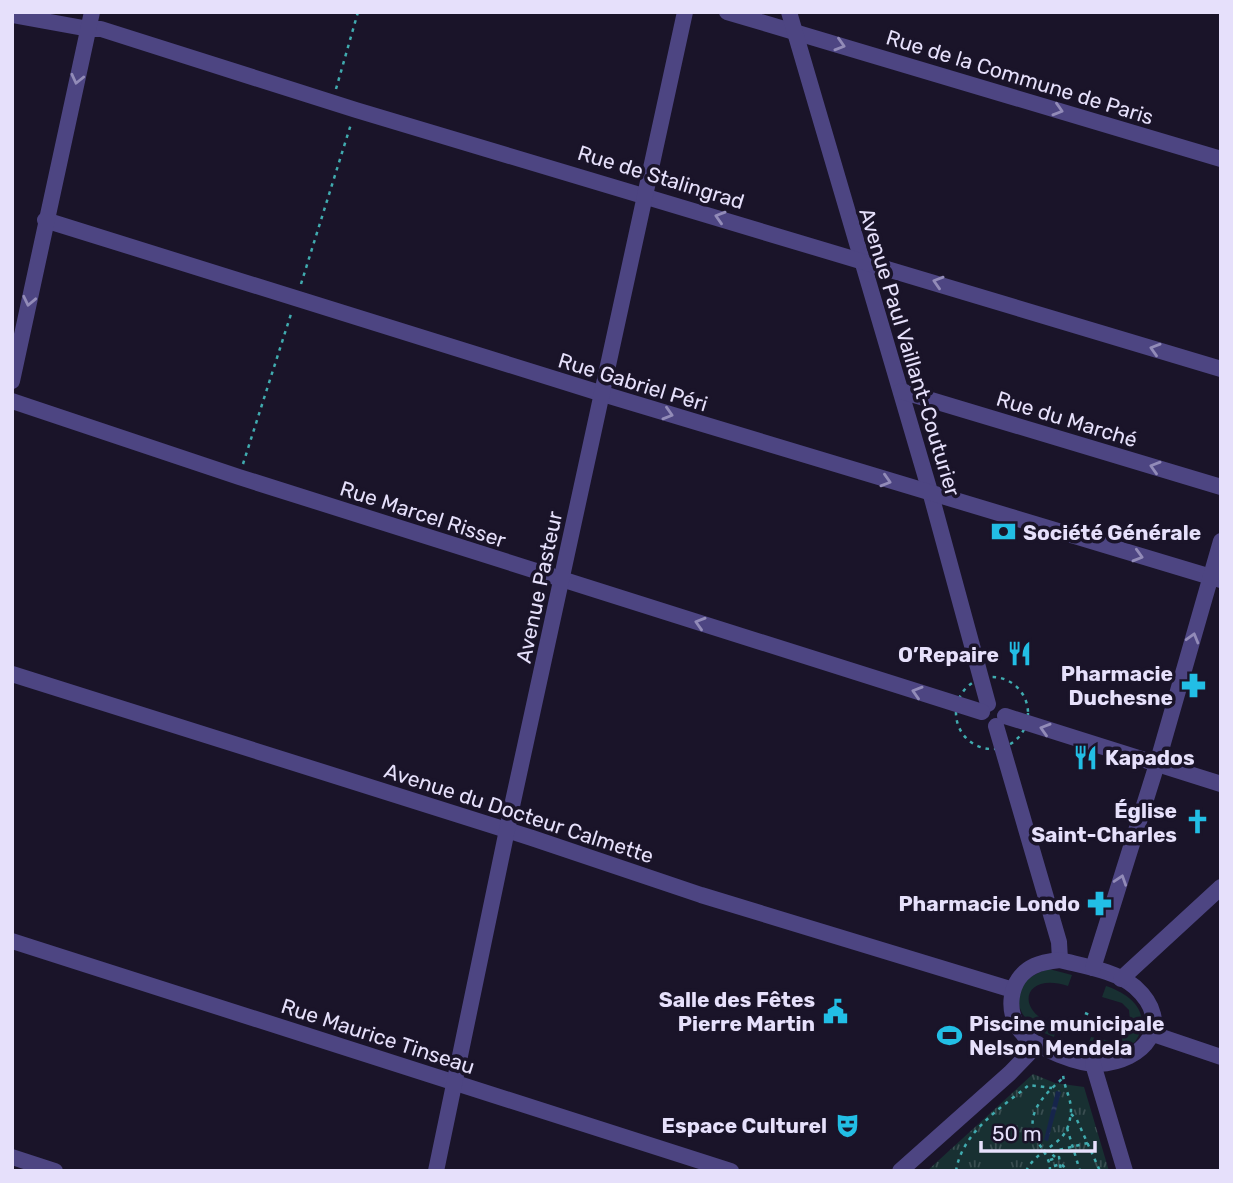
<svg xmlns="http://www.w3.org/2000/svg" width="1233" height="1183" font-family="Rubik,sans-serif">
<defs>
<pattern id="park-tufts" width="24" height="20" patternUnits="userSpaceOnUse" patternTransform="scale(1.75)"><rect width="24" height="20" fill="#183032"/><path d="M3 7l-1-3M5 7V3M7 7l1-3M15 17l-1-3M17 17v-4M19 17l1-3" fill="none" stroke="#3a4e51"/></pattern>
<pattern id="water-ripples" width="26" height="14" patternUnits="userSpaceOnUse" patternTransform="scale(1.75)"><rect width="26" height="14" fill="#16254b"/><path d="M2 4q2-2 4 0t4 0M15 11q2-2 4 0t4 0" fill="none" stroke="#384466"/></pattern>
</defs>
<rect width="100%" height="100%" fill="#1a1429"/>
<g fill="#183032">
<path d="M1049,969L1072,975L1068,986C1024,971 1012,1011 1057,1026L1054,1037C1013,1023 1002,982 1049,969Z"/>
<path d="M1106,986C1131,994 1154,1014 1135,1042L1114,1054L1087,1047L1091,1037L1115,1042L1131,1030L1129,1010L1122,1003L1102,997Z"/>
</g>
<path fill="url(#park-tufts)" d="M1033,1074L1055,1083L1084,1087L1109,1171H927Z"/>
<path fill="url(#water-ripples)" d="M1056,1091L1061,1092L1048,1141L1044,1140Z"/>
<g fill="none" stroke-linecap="round" stroke-linejoin="round">
<g stroke="#40abaf" stroke-width="2.5" stroke-dasharray="3.5 5" stroke-linecap="butt">
<path d="M336,89L358,12"/>
<path d="M301,284L351,124"/>
<path d="M243,464L291,314"/>
<circle cx="992" cy="713" r="36"/>
<path d="M1085,1013L1090,1015"/>
<path d="M1071,1114L1077,1120L1100,1171"/>
<path d="M1067,1128L1080,1171"/>
<path d="M1055,1157L1050,1152L1088,1143"/>
<path d="M1050,1160L1059,1157L1061,1171"/>
<path d="M1054,1166L1061,1164L1069,1171"/>
<path d="M956,1171C962,1132 1001,1108 1029,1085L1052,1088"/>
<path d="M1026,1171C1042,1142 1069,1149 1071,1110C1071,1097 1063,1086 1063,1072"/>
<path d="M1050,1171C1050,1157 1043,1152 1037,1140C1023,1114 1045,1094 1063,1078"/>
</g>
<g stroke="#4d4582" stroke-width="16">
<path d="M727,12L1221,159"/>
<path d="M789,12L931,495L988,704"/>
<path d="M12,15L89,29H101L356,110L1221,369"/>
<path d="M45,220L603,394L1221,580"/>
<path d="M12,381L92,12"/>
<path d="M901,391L1221,487"/>
<path d="M12,401L239,477L982,712"/>
<path d="M12,674L532,838L701,895L1013,990"/>
<path d="M1005,716L1221,784"/>
<path d="M996,726L1059,942L1060,960"/>
<path d="M12,941L731,1171"/>
<path d="M1060,960C1083,966 1117,971 1135,987C1176,1024 1144,1062 1098,1064C1077,1064 1040,1049 1024,1035C1004,1015 1008,978 1034,966C1042,962 1051,961 1060,960Z"/>
<path d="M1093,968L1157,764L1221,541"/>
<path d="M1121,979L1221,887"/>
<path d="M1153,1034L1221,1057"/>
<path d="M1093,1064L1125,1171"/>
<path d="M12,1157L55,1171"/>
<path d="M436,1171L512,806L685,12"/>
<path d="M900,1171L1010,1073L1038,1044"/>
</g>
</g>
<defs><path id="oneway-chevron" d="M-2-3.5L2.5 0L-2 3.5" fill="none" stroke-width="1.6" stroke-linecap="round" stroke-linejoin="round" transform="scale(1.75)"/></defs>
<g stroke="#928bb8">
<use href="#oneway-chevron" transform="translate(840 45) rotate(17)"/>
<use href="#oneway-chevron" transform="translate(77 79) rotate(103)"/>
<use href="#oneway-chevron" transform="translate(1058 110) rotate(17)"/>
<use href="#oneway-chevron" transform="translate(720 217) rotate(-163)"/>
<use href="#oneway-chevron" transform="translate(938 282) rotate(-163)"/>
<use href="#oneway-chevron" transform="translate(29 301) rotate(102)"/>
<use href="#oneway-chevron" transform="translate(1155 349) rotate(-163)"/>
<use href="#oneway-chevron" transform="translate(668 414) rotate(17)"/>
<use href="#oneway-chevron" transform="translate(1155 467) rotate(-163)"/>
<use href="#oneway-chevron" transform="translate(886 481) rotate(17)"/>
<use href="#oneway-chevron" transform="translate(1138 556) rotate(16)"/>
<use href="#oneway-chevron" transform="translate(700 623) rotate(-163)"/>
<use href="#oneway-chevron" transform="translate(1193 638) rotate(-74)"/>
<use href="#oneway-chevron" transform="translate(917 692) rotate(-163)"/>
<use href="#oneway-chevron" transform="translate(1045 729) rotate(-163)"/>
<use href="#oneway-chevron" transform="translate(1121 880) rotate(-72)"/>
</g>
<defs>
<symbol id="bank-bare" viewBox="-9 -9 18 18"><path d="M-6-4H6V4H-6ZM0-2.3a2.3 2.3 0 1 0 0 4.6a2.3 2.3 0 1 0 0-4.6Z" fill="#22bee5" stroke="#1a1429" stroke-width="2.5" paint-order="stroke"/></symbol>
<symbol id="restaurant-bare" viewBox="-9 -9 18 18"><path d="M-5-6h1v4h1v-4h1v4h1v-4h1v5L-1.5 .5V6h-2V.5L-5-1ZM5-6V6H3V1.5H1.5Q1.5-4 5-6Z" fill="#22bee5" stroke="#1a1429" stroke-width="2.5" paint-order="stroke"/></symbol>
<symbol id="pharmacy-bare" viewBox="-9 -9 18 18"><path d="M-2-6h4v4h4v4h-4v4h-4v-4h-4v-4h4Z" fill="#22bee5" stroke="#1a1429" stroke-width="2.5" paint-order="stroke"/></symbol>
<symbol id="church-bare" viewBox="-9 -9 18 18"><path d="M-1.2-6h2.4v3.5h3.3v2.4h-3.3V6h-2.4V-.1h-3.3v-2.4h3.3Z" fill="#22bee5" stroke="#1a1429" stroke-width="2.5" paint-order="stroke"/></symbol>
<symbol id="civic-bare" viewBox="-9 -9 18 18"><path d="M-.6-6.5H3V-4.5H.6V-3L4-1V1h2V6H-6V1h2V-1L-.6-3ZM-1.2 2.5V6h2.4V2.5Z" fill="#22bee5" stroke="#1a1429" stroke-width="2.5" paint-order="stroke"/></symbol>
<symbol id="stadium-bare" viewBox="-9 -9 18 18"><path d="M0-5a6.5 5 0 1 0 0 10a6.5 5 0 1 0 0-10ZM-3.5-1.8h7v3.6h-7Z" fill="#22bee5" stroke="#1a1429" stroke-width="2.5" paint-order="stroke"/></symbol>
<symbol id="theatre-bare" viewBox="-9 -9 18 18"><path d="M-5-5.5Q0-4 5-5.5V0Q5 5 0 6Q-5 5-5 0ZM-3.3-2.5H-1v1.5H-3.3ZM1-2.5H3.3v1.5H1ZM-2.8 1Q0 5.5 2.8 1Z" fill="#22bee5" stroke="#1a1429" stroke-width="2.5" paint-order="stroke"/></symbol>
</defs>
<g fill-rule="evenodd">
<use href="#bank-bare" x="986" y="514" width="35" height="35"/>
<use href="#restaurant-bare" x="1002" y="636" width="35" height="35"/>
<use href="#pharmacy-bare" x="1176" y="668" width="35" height="35"/>
<use href="#restaurant-bare" x="1068" y="740" width="35" height="35"/>
<use href="#church-bare" x="1180" y="804" width="35" height="35"/>
<use href="#pharmacy-bare" x="1082" y="886" width="35" height="35"/>
<use href="#civic-bare" x="818" y="994" width="35" height="35"/>
<use href="#stadium-bare" x="932" y="1018" width="35" height="35"/>
<use href="#theatre-bare" x="830" y="1108" width="35" height="35"/>
</g>
<g text-anchor="middle" dominant-baseline="central" stroke-width="7" stroke-linejoin="round" paint-order="stroke">
<g font-size="21" fill="#e6e0fb" stroke="#1a1429">
<text transform="translate(1020 77) rotate(17)">Rue de la Commune de Paris</text>
<text transform="translate(661 177) rotate(17)">Rue de Stalingrad</text>
<text transform="translate(910 352) rotate(73)">Avenue Paul Vaillant-Couturier</text>
<text transform="translate(633 382) rotate(17)">Rue Gabriel Péri</text>
<text transform="translate(1067 419) rotate(17)">Rue du Marché</text>
<text transform="translate(423 514) rotate(18)">Rue Marcel Risser</text>
<text transform="translate(539 587) rotate(-78)">Avenue Pasteur</text>
<text transform="translate(519 813) rotate(18)">Avenue du Docteur Calmette</text>
<text transform="translate(378 1036) rotate(18)">Rue Maurice Tinseau</text>
</g>
<g font-size="21" font-weight="bold" fill="#e6e0fb" stroke="#1a1429" text-anchor="end">
<text x="1023" y="532" text-anchor="start">Société Générale</text>
<text x="999" y="654">O’Repaire</text>
<text x="1173" y="673">Pharmacie<tspan x="1173" dy="24">Duchesne</tspan></text>
<text x="1105" y="757" text-anchor="start">Kapados</text>
<text x="1177" y="810">Église<tspan x="1177" dy="24">Saint-Charles</tspan></text>
<text x="1080" y="903">Pharmacie Londo</text>
<text x="815" y="999">Salle des Fêtes<tspan x="815" dy="24">Pierre Martin</tspan></text>
<text x="969" y="1023" text-anchor="start">Piscine municipale<tspan x="969" dy="24">Nelson Mendela</tspan></text>
<text x="827" y="1125">Espace Culturel</text>
</g>
</g>
<rect width="1233" height="1183" fill="none" stroke="#e6e0fb" stroke-width="28"/>
<path d="M981 1141v10h114v-10" fill="none" stroke="#e6e0fb" stroke-width="3.5"/>
<text x="992" y="1141" font-size="21" fill="#e6e0fb" stroke="#1a1429" stroke-width="5" paint-order="stroke">50 m</text>
</svg>
